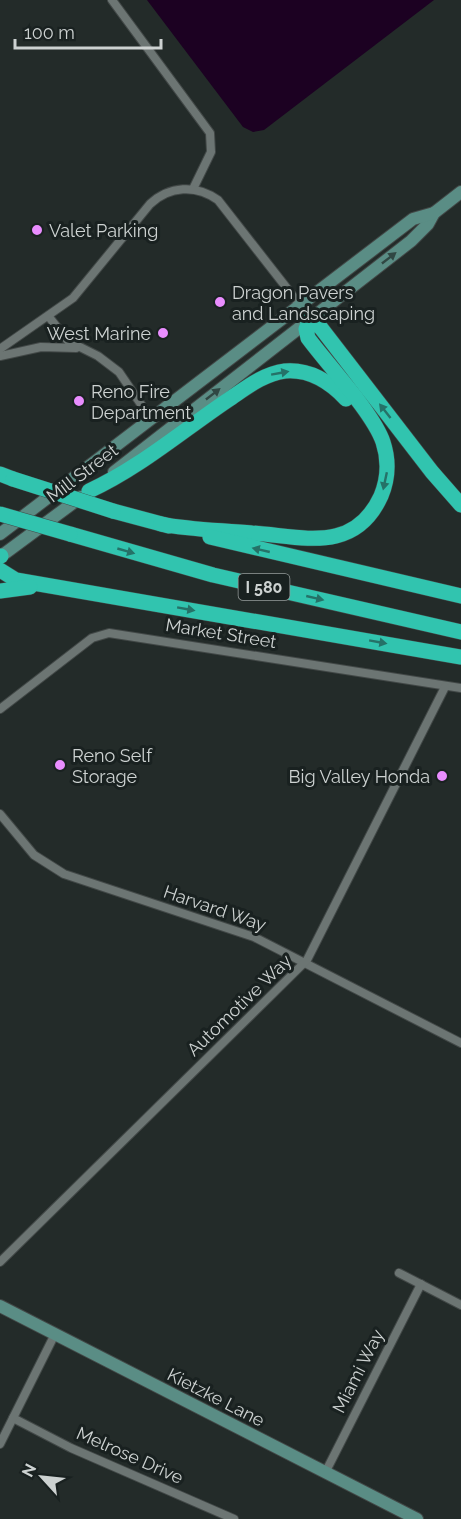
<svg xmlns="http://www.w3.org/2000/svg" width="461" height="1519" font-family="Raleway,sans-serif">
<rect width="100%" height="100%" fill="#232b29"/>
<path fill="#1c0122" d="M147,0H434L264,130L253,132L243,127Z"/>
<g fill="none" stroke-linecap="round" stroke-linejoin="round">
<defs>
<g id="street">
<path d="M112,0L210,133L211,152L193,189"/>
<path d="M49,317L68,341L98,356L119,372L151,419"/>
<path d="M0,349L73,298L150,204C169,186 196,184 218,200L300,305"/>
<path d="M0,356L41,347L76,348"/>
<path d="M0,709L92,638L109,633L461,688"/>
<path d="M0,814L34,855L64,874L254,937L461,1043"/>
<path d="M0,1262L307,960L445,687"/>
<path d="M399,1273L461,1305"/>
<path d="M13,1418L71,1448L234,1519"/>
<path d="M0,1444L55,1334"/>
<path d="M325,1473L421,1284"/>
</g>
<g id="secondary">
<path d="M114,472L411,241L428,224L434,213L461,192"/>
<path d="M0,534L413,219L434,213"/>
<path d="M0,557L81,497"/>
<path d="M0,1306L417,1519"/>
</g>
<g id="highway">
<path d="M0,474L13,479"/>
<path d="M89,491C139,468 182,431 228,400C246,388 263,374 285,371C309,369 330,382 346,399"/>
<path d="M113,511L169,526"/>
<path d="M161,524C191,530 221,530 252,533C301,536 354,555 381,496C388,479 389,460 383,442C373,413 328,365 308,338L306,329L310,319L321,328L432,472L461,505"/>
<path d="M70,534L213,575L461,632"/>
<path d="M210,537L461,596"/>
<path d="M0,556H1"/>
<path d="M0,570L16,580L461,657"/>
<path d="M0,591L30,587"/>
</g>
</defs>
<use href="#street" stroke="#424847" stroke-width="10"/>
<use href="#secondary" stroke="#424847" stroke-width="14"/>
<use href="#highway" stroke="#424847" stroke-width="16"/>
<use href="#street" stroke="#6c7573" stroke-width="8"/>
<use href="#secondary" stroke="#5a8d85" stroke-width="12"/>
<use href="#highway" stroke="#31c4af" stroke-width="15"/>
<defs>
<g id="highway-bridge">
<path d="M13,479L113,511"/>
<path d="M0,514L70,534"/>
</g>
</defs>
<use href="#highway-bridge" stroke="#424847" stroke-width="16" stroke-linecap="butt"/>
<use href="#highway-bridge" stroke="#31c4af" stroke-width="15"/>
</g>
<defs><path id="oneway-solid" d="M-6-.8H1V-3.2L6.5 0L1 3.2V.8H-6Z" transform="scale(1.5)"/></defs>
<g fill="#304743">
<use href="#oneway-solid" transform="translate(389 258) rotate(-38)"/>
<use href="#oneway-solid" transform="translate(213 394) rotate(-38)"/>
</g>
<g fill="#257268">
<use href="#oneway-solid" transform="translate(280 373) rotate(-10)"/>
<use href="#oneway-solid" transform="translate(385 411) rotate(-128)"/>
<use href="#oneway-solid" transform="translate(385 481) rotate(102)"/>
<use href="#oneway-solid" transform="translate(261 550) rotate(-167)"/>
<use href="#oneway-solid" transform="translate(126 551) rotate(16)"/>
<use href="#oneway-solid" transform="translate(315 598) rotate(13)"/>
<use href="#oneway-solid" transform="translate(186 609) rotate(10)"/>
<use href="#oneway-solid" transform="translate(378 642) rotate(10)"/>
</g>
<g fill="#e98dfe" stroke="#192120" stroke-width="2">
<circle cx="37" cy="230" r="6"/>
<circle cx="220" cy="302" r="6"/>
<circle cx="163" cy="333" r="6"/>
<circle cx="79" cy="401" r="6"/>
<circle cx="60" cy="765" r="6"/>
<circle cx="442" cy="776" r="6"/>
</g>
<g text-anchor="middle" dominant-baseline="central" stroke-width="6" stroke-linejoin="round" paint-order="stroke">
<rect fill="#192120" stroke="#979d9c" stroke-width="1.5" x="238.5" y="574" width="51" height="26" rx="4.5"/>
<g font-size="16" font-weight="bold" fill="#cdd2d1">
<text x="264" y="587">I 580</text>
</g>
<g font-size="18" fill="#cdd2d1" stroke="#192120" text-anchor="start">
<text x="49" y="230">Valet Parking</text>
<text x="232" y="292">Dragon Pavers<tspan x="232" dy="21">and Landscaping</tspan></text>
<text x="151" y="333" text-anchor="end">West Marine</text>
<text x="91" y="391">Reno Fire<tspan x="91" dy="21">Department</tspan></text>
<text x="72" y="755">Reno Self<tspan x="72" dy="21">Storage</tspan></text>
<text x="430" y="776" text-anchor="end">Big Valley Honda</text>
</g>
<g font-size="18" fill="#cdd2d1" stroke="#192120">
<text transform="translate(82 473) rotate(-37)">Mill Street</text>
<text transform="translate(221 633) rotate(9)">Market Street</text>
<text transform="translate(215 908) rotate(19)">Harvard Way</text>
<text transform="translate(239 1005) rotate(-44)">Automotive Way</text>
<text transform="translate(358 1371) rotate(-63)">Miami Way</text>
<text transform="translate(216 1397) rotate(27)">Kietzke Lane</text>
<text transform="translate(130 1455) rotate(24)">Melrose Drive</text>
</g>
</g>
<g transform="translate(42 1477) rotate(297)" stroke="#192120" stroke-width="4.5" paint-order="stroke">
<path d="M0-4.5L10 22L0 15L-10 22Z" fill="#cdd2d1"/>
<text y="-9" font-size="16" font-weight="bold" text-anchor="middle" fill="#cdd2d1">N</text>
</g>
<path d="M15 39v9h146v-9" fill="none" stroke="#cdd2d1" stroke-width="3"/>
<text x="24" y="39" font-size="18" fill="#cdd2d1" stroke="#192120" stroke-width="4.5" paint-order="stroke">100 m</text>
</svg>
